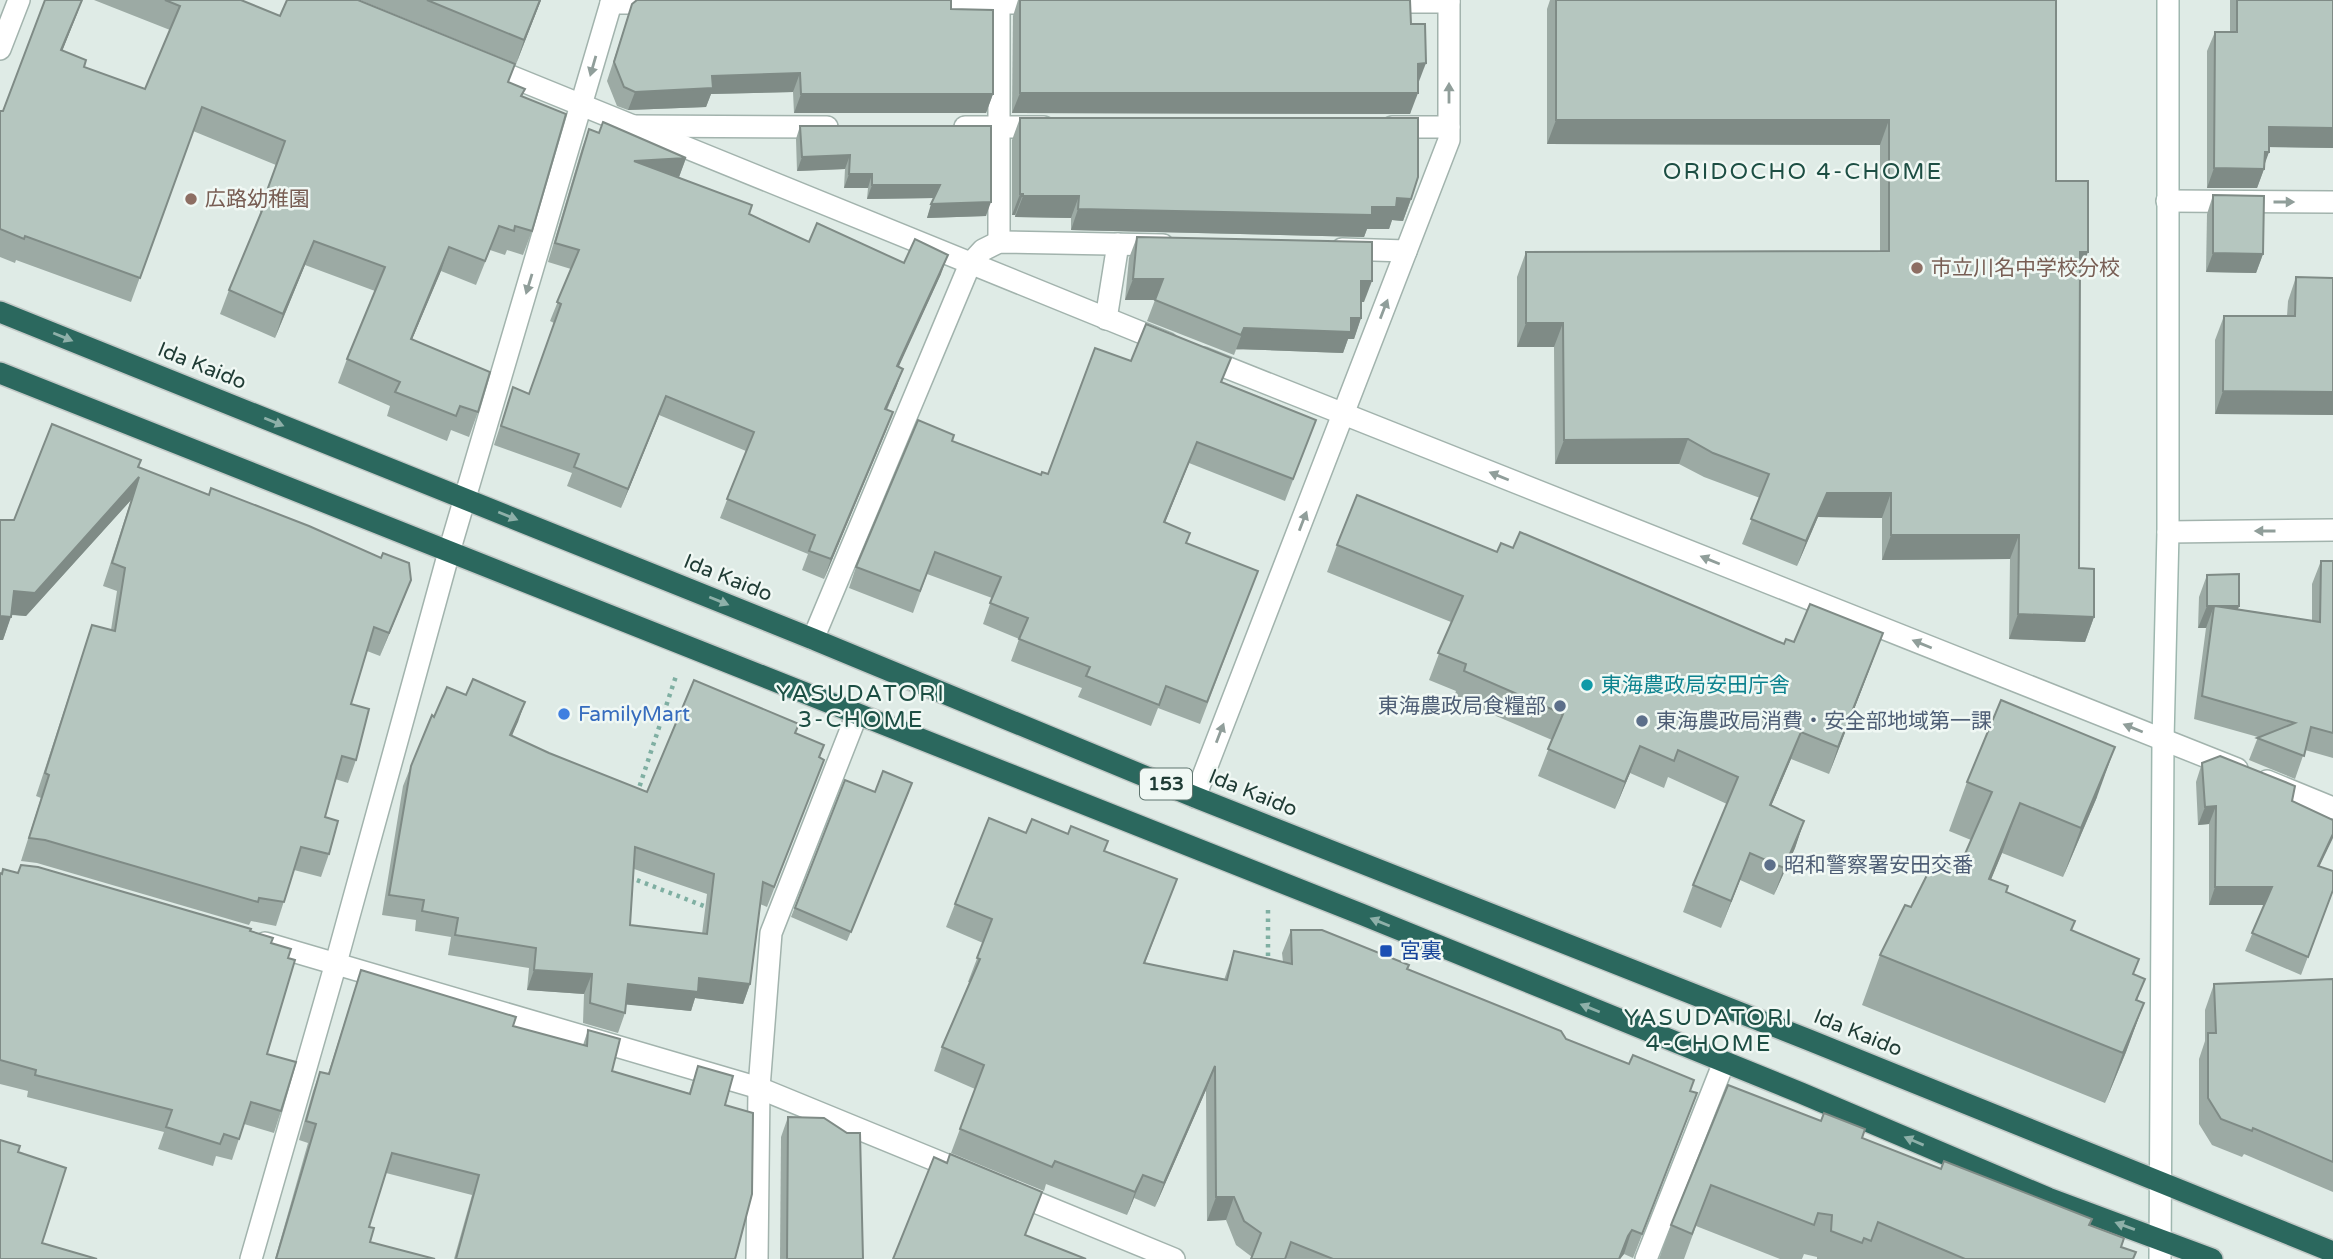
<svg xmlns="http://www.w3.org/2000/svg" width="2333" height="1259" font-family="'Varela Round','Noto Sans JP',sans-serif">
<rect width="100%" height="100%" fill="#dfebe6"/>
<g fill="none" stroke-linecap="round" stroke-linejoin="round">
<defs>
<g id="lane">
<path d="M1383,2H1449"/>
<path d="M611,3H662"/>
<path d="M925,3H1047"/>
<path d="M632,126L827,127"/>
<path d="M965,127H1044"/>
<path d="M1392,127H1449"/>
<path d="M999,242V0"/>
<path d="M1342,249L1406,251"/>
<path d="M970,264L983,250L999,242L1163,245"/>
</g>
<g id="street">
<path d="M0,49L19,0"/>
<path d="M483,65L1167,343"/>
<path d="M2167,201L2333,202"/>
<path d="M1106,319L1118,244"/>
<path d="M1203,358L2237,769"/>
<path d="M2168,532L2333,530"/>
<path d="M813,639L970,264"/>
<path d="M2267,781L2333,808"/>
<path d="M1195,797L1449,140V0"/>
<path d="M265,943L759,1088L959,1170"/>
<path d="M1011,1192L1174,1259"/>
<path d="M251,1259L336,963L449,552L612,0"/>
<path d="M757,1259L759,1088L771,933L857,714"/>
<path d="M1646,1259L1724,1062"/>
</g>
<path id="secondary" d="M2160,1259L2163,740L2168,532V0"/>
<g id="highway">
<path d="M0,312L813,639L1195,797L1809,1040L2333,1252"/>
<path d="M0,373L1361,914L1801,1093L2048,1198L2212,1259"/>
</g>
</defs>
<use href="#lane" stroke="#a2b3ad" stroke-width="24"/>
<use href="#street" stroke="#a2b3ad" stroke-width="24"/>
<use href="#secondary" stroke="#9eb7af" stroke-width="24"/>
<use href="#highway" stroke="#c1c8c6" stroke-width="24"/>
<g stroke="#7fafa2" stroke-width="4.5" stroke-dasharray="3.5 5" stroke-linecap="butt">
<path d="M637,794L676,676"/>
<path d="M629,877L709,908"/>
<path d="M1268,910V964"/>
</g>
<use href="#lane" stroke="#fff" stroke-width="21"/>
<use href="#street" stroke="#fff" stroke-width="21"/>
<use href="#secondary" stroke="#fff" stroke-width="21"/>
<use href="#highway" stroke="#2b685e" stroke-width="21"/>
</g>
<g fill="#9caaa4" fill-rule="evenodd">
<path d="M82,0L62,51L84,67L145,89L170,30L94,0H241L280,16L508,82L525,89L522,96L532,231L523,255L507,250L505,255L490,250L476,285L441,271L412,339L478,412L469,437L451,430L447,441L387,416L390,406L338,383L347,359L375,291L305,265L275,338L220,314L229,290L261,212H260L276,165L193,131L131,302L16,260L15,263L0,257V111H3Z"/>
<path d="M360,0H541L516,64Z"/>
<path d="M1018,0L1411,24L1418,84L1410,114L1012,113L1013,16Z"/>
<path d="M1550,0H2056V181L2080,274L2079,568L2094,617L2085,642L2009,639L2010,559L1882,560V518L1818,517L1797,566L1742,544L1760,498L1704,477L1679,464H1555L1554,347H1517V277L1526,252L1880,251V145L1547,144V9Z"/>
<path d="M2230,0H2333V148L2269,147V152L2264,163V169L2257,188H2207V51L2215,32H2230Z"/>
<path d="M632,4L951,9L993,94L986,113H794L793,92L711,94L706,107L628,110L617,106L607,81Z"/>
<path d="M1020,118L1411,199L1403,221L1392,220L1389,229H1367L1364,237L1071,230V218L1015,217V215H1012V140Z"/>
<path d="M800,126L986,216L927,218L934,198L867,199L868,188H844L845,169L797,171L796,139Z"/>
<path d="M589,129L599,133L686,158L679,177L749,214L809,242L904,263L941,274L898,367L903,369L887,410L893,412L824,579L802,570L808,554L720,518L746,451L659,415L621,508L567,486L572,473L494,445L513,387L529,394L554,323L550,321L571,269L548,262L582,148Z"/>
<path d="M2213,195L2263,254L2256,273L2206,272L2207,214Z"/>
<path d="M1137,237L1364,302H1361V318L1354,339H1348L1343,353L1236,349L1234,355L1147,321L1155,300H1125L1129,258Z"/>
<path d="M2296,277L2333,278V415L2215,414V340L2224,316H2287L2288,301Z"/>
<path d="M1131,361L1222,383L1308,441L1285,501L1189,463L1165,523L1186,543L1250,592L1200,724L1158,708L1151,726L1078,697L1082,688L1011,661L1019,639L983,624L992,598L927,574L913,613L849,588L856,567L952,441L1041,475L1048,474Z"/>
<path d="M139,467L402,603L380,656L367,651L351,704L356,760L348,783L335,779L325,817L329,854L321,877L294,870L276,926L251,921L249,925L37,863L21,861L41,798L36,796L92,625L111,630L117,591L103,586L131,500L26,616L11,615L3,640L14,520Z"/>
<path d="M1337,545L1497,552L1784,644L1794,642L1873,660L1829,774L1791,759L1771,806L1804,821L1795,848L1774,895L1740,880L1721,928L1683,912L1693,885L1727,804L1668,777L1664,788L1630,773L1615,809L1538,776L1552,740L1454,698L1456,691L1429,680L1451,622L1327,572Z"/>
<path d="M2321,561H2333V758L2305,750L2295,779L2249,760L2258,737L2194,719L2206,628H2198L2199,597L2207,575L2239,606L2238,609L2312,621V584Z"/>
<path d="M466,695L525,702L512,736L549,753L647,792L795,733L824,745L820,757L824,760L767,907L760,904L750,984L743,1004L695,998L691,1011L626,1004L625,1013L618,1033L583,1023L584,994L527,990L529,968L448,955L451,937L415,931L416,920L382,915L403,786L411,766L434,717ZM634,869L707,894L702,934L630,925Z"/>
<path d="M2202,763L2292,801L2320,866L2333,891L2301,975L2245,951L2264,905H2209V824L2198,825L2196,782Z"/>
<path d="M845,780L875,792H909L847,941L791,917Z"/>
<path d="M1967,782L2097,797L2063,877L2002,853L1991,879L2006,892L2071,930L2133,974L2145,979L2137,1000L2144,1003L2126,1052L2105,1103L1862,1005L1880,955L1965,854L1971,840L1949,831Z"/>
<path d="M1026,833L1104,851L1168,903L1145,963L1224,980L1234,951L1283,962L1282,953L1291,930L1408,969L1566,1039L1690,1091L1688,1117L1633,1258L1624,1254L1620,1259H1251L1252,1257L1236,1245L1226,1220L1207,1221L1206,1090L1155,1207L1134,1198L1127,1215L1046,1184L1044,1191L951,1153L975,1089L934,1071L942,1047L970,982H968L983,943L946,927L955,904Z"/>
<path d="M0,873H18L250,931L271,943L288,958L267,1054L281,1111L274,1133L244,1124L232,1160L216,1156L213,1166L158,1149L164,1132L27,1097L28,1091L0,1084Z"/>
<path d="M361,970L513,1026L583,1045L588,1030L612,1071L689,1093L698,1066L725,1105L735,1259H454L472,1195L386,1173L369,1227L370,1242L435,1259H275L308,1143L299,1140L313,1091L320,1072L328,1074Z"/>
<path d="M2333,979V1192L2244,1154L2242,1157L2212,1145L2199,1124V1059L2205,1041V1010L2214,984Z"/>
<path d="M1728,1085L1941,1169L2089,1225L2121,1247L2133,1259H1817V1257L1804,1254L1802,1259H1780L1696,1226L1684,1259H1659L1671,1225Z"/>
<path d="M788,1117L863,1259H780L781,1137Z"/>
</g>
<g fill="#7f8b86">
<path d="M82,0L77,14L53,74L61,50Z"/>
<path d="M540,0H541L516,64L524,40Z"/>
<path d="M1426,63L1418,84V64Z"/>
<path d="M800,73L793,92L711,94L706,107L628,110L635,92L712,76Z"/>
<path d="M1020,93H1418L1410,114L1012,113Z"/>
<path d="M801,94H993L986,113H794Z"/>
<path d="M1556,120H1889L1880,145L1547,144Z"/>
<path d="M2269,127L2333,128V148L2262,147Z"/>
<path d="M2265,152H2269L2263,169H2264L2257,188H2207L2214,168Z"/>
<path d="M850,155L845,169L797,171L802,157Z"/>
<path d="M686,158L679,177L634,161Z"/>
<path d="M849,174H872L868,188H844Z"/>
<path d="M872,185H940L935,198L867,199Z"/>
<path d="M1020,194H1023L1015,215H1012Z"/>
<path d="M1023,196H1079L1071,218L1015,217Z"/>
<path d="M1397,198L1411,199L1403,221L1392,220L1389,229H1367L1364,237L1071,230L1078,209L1372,207Z"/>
<path d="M991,202L986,216L927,218L931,204Z"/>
<path d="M314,241L305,265L275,338L283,314Z"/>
<path d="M449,247L441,271L402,363L411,339Z"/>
<path d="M2080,252H2088L2079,277Z"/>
<path d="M2213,253L2263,254L2256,273L2206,272Z"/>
<path d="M948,255L941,274L890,386L897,366Z"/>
<path d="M1133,279H1163L1156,300H1125Z"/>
<path d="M1361,281H1372L1364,302H1354Z"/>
<path d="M1351,318H1361L1354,339H1348L1343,353L1236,349L1234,355L1244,328Z"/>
<path d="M1526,323H1563L1554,347H1517Z"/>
<path d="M903,369L896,388L878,428L885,409Z"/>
<path d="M2223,391L2333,392V415L2215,414Z"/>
<path d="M666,396L659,415L621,508L628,489Z"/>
<path d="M893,412L886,431L824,579L831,559Z"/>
<path d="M1688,439L1679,464H1555L1564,440Z"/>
<path d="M1197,442L1189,463L1156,544L1164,522Z"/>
<path d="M139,477L131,500L26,616L5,614L14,591L132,484Z"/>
<path d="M1827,493H1891L1882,518L1818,517L1797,566L1806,541Z"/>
<path d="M1891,535H2019L2010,559L1882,560Z"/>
<path d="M411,580L402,603L380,656L389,633Z"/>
<path d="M2207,606H2214L2206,628H2198Z"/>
<path d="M2215,606H2239L2231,629Z"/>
<path d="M2018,614L2094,617L2085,642L2009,639Z"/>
<path d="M0,616L11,617L3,640H0Z"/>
<path d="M1883,633L1873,660L1829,774L1838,747Z"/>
<path d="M525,702L518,722L503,755L510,735Z"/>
<path d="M1801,732L1791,759L1760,832L1770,805Z"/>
<path d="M1640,746L1630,773L1615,809L1625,782Z"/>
<path d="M2115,747L2097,797L2063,877L2081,828Z"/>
<path d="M2020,803L2002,853L1971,928L1989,879Z"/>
<path d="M2216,806L2209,824L2198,825L2205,807Z"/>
<path d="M1804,821L1795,848L1774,895L1784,868Z"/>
<path d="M2333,834V838L2311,884L2318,866Z"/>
<path d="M1750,853L1740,880L1721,928L1731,901Z"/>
<path d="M2215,887H2272L2265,905H2209Z"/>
<path d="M534,970L592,974L584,994L527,990Z"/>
<path d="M699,978L750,984L743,1004L695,998L691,1011L621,1004L628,984Z"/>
<path d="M2144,1003L2126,1052L2105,1103L2123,1053Z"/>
<path d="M1215,1066L1206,1090L1155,1207L1164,1183Z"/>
<path d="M1143,1175L1134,1198L1127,1215L1135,1192Z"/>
<path d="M1216,1197H1234L1226,1220L1207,1221Z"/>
<path d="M1632,1230L1624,1254L1620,1259H1619L1628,1236Z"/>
</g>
<g fill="#b5c6bf" stroke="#7f8b86" stroke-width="2" fill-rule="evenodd">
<path d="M45,0H82L61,50L86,60L84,67L145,89L180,6L165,0H241L280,16L287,0H358L515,64L508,82L525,89L521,96L566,114L532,231L515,226L514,231L499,226L485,261L449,247L411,339L490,372L478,412L460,406L456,416L395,392L400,382L347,359L385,267L314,241L283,314L229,290L271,189L268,188L285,141L202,107L140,278L25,236L24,239L0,229V111H3Z"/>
<path d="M427,0H540L524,40Z"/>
<path d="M637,0H951V9L993,10V94H801L800,73L712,76L713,88L635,92L624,87L614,62L632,4Z"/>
<path d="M1020,0H1410L1411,24H1425L1426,63L1418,64V93H1020Z"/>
<path d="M1556,0H2056V181H2088V252H2080L2079,568L2094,569V617L2018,614L2019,535H1891V493H1827L1806,541L1751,519L1769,474L1713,453L1688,439L1564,440L1563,323H1526V252L1889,251V120H1556Z"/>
<path d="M2237,0H2333V128L2269,127V152H2265L2264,169L2214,168L2215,32H2237Z"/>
<path d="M1020,118H1418V177L1411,199L1397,198L1396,207H1372V215L1078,209L1079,196H1023V194H1020Z"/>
<path d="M603,122L686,158L634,161L752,205L749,214L809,242L817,223L904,263L915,239L948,255L897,366L903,369L885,409L893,412L831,559L809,551L815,535L727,499L754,432L666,396L628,489L574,467L579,454L501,426L513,387L529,394L561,304L557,302L579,250L555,243L589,129L599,133Z"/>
<path d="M800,126H991V202L931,204L940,185H872V174H849L850,155L802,157Z"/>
<path d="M2213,195L2264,196L2263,254L2213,253Z"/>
<path d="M1137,237L1372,242V281H1361V318H1351V332L1244,328L1241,335L1155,300L1163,279H1133Z"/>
<path d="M2296,277L2333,278V392L2223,391L2224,316H2295Z"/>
<path d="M1146,324L1231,358L1221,382L1316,420L1293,479L1197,442L1164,522L1190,533L1186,543L1258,571L1207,702L1166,686L1159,705L1086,676L1090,667L1019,639L1028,618L990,603L1001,577L935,552L920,591L856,567L918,420L954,435L952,441L1041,475L1042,472L1048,474L1095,348L1131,361Z"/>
<path d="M52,424L141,460L138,467L209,495L211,488L309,526L381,558L383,553L409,563L411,580L389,633L374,627L351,704L369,709L356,760L342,756L325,817L338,821L329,854L301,847L284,902L259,898L258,902L45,840L29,838L49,775L45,773L92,625L115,631L125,568L112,563L139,477L35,593L14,591L11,617L0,616V520H14Z"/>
<path d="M1357,495L1497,552L1501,543L1513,548L1520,532L1784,644L1786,639L1794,642L1810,604L1883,633L1838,747L1801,732L1770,805L1804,821L1784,868L1750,853L1731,901L1693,885L1738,777L1678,750L1674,761L1640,746L1625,782L1548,749L1563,714L1464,671L1466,664L1438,653L1463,596L1337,545Z"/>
<path d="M2321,561H2333V733L2311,727L2304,756L2257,738L2295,723L2202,696L2214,606H2207V575L2239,574V606H2215L2320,622Z"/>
<path d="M473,679L525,702L510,735L549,753L647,792L694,680L799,724L795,733L824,745L819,757L824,760L774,887L763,882L750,984L699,978L698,992L628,984L625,1013L590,1003L592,974L534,970L536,948L455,935L458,918L422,911L424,900L389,895L411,766L432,715L434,717L447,687L466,695ZM635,847L714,874L707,934L630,925Z"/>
<path d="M2001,700L2115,747L2081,828L2020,803L1989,879L2008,886L2006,892L2075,921L2071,930L2139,959L2133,974L2145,979L2136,1000L2144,1003L2123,1053L1880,955L1905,905L1911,907L1928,873L1965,854L1992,792L1967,782Z"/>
<path d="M2220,756L2295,786L2292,801L2333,820V834L2318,866L2333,871V890L2308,957L2252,933L2272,887H2215L2216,806L2205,807L2202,763Z"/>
<path d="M883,771L912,783L851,932L795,908L845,780L875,792Z"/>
<path d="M989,818L1026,833L1032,819L1068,834L1071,826L1108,841L1104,851L1177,879L1144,963L1227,980L1234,951L1292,964L1291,930H1322L1409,965L1407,969L1561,1031L1566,1039L1629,1064L1633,1055L1694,1080L1690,1091L1697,1093L1642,1234L1632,1230L1628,1236L1619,1259H1333L1291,1242L1285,1259H1251L1261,1233L1244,1221L1234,1197H1216L1215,1066L1164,1183L1143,1175L1135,1192L1055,1161L1052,1167L960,1129L984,1065L942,1047L980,959L977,958L992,919L955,904Z"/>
<path d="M21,865L38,867L251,929L250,931L273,938L271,943L291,949L288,958L295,960L267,1054L296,1062L281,1111L251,1102L239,1139L224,1134L220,1144L166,1127L172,1110L35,1075L36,1070L0,1060V873L2,874L3,869L18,873Z"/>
<path d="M361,970L516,1017L513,1026L587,1046L588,1030L620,1039L612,1071L690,1094L698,1066L733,1076L725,1105L753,1113L752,1194L735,1259H456L479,1175L392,1153L369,1227L374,1228L370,1242L435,1259H276L316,1124L306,1121L320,1072L329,1074Z"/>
<path d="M2333,979V1162L2253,1128L2252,1131L2221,1119L2208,1098V1033H2216L2214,984Z"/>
<path d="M1728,1085L1821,1121L1824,1113L1865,1129L1862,1138L1941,1169L1944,1161L2092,1219L2089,1225L2124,1238L2121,1247L2136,1252L2133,1259H1965L1878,1222L1871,1241L1864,1238L1862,1243L1831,1231L1832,1215L1818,1213L1814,1225L1711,1185L1692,1234L1671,1225Z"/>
<path d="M788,1117L824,1118L847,1133H860L863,1259H787Z"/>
<path d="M0,1140L20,1146L18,1152L66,1168L42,1243L97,1259H0Z"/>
<path d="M950,1154L1042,1192L1025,1235L1086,1259H893L934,1157L947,1163Z"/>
</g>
<defs><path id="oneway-solid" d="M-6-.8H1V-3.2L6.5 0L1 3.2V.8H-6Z" transform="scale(1.75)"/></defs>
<g fill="#909e9a">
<use href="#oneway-solid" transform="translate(593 66) rotate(106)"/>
<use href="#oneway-solid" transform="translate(1449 93) rotate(-90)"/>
<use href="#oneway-solid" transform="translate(2284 202)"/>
<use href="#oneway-solid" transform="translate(529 284) rotate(107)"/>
<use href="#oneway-solid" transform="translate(1384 309) rotate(-69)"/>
<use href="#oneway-solid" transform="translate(1499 476) rotate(-158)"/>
<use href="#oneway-solid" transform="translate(1303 521) rotate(-69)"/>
<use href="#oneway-solid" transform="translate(2265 531) rotate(180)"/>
<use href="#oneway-solid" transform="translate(1710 560) rotate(-158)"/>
<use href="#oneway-solid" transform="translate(1922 644) rotate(-158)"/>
<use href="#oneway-solid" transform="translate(2133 728) rotate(-158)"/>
<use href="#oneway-solid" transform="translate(1220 733) rotate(-69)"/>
</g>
<g fill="#8eb0a9">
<use href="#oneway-solid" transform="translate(63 337) rotate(22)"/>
<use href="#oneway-solid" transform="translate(274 422) rotate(22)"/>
<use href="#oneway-solid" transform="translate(508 516) rotate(22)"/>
<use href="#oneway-solid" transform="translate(719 601) rotate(22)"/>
<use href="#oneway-solid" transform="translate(1380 922) rotate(-158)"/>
<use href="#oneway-solid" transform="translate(1590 1008) rotate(-158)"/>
<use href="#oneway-solid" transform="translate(1914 1141) rotate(-157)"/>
<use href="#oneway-solid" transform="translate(2125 1226) rotate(-160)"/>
</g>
<g fill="#8d6e63" stroke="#f0f8f4" stroke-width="2.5">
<circle cx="191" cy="199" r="7"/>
<circle cx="1917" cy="268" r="7"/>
</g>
<circle fill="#0f9aa8" stroke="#f0f8f4" stroke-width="2.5" cx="1587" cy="685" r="7"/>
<g fill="#5c6f8a" stroke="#f0f8f4" stroke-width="2.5">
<circle cx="1560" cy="706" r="7"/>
<circle cx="1642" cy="721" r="7"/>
<circle cx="1770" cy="865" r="7"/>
</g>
<circle fill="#3f7fe0" stroke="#f0f8f4" stroke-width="2.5" cx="564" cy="714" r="7"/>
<rect fill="#1a4fb4" stroke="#f0f8f4" stroke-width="2.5" x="1379" y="944" width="14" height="14" rx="3.5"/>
<g text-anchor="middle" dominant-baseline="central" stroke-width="5" stroke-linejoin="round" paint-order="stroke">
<rect fill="#f0f8f4" stroke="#5e746e" stroke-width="2" x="1140" y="768.5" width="52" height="31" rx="5"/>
<g font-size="19" font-weight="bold" fill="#203c35">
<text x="1166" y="784">153</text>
</g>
<g font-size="21" fill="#785e54" stroke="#f0f8f4" text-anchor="start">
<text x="205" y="199">広路幼稚園</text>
<text x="1931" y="268">市立川名中学校分校</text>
</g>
<g font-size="21" fill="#203c35" stroke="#f0f8f4">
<text transform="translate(202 366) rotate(22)">Ida Kaido</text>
<text transform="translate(728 578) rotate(22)">Ida Kaido</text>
<text transform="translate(1253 793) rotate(22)">Ida Kaido</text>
<text transform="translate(1858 1033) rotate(22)">Ida Kaido</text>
</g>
<g font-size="21" fill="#0d838f" stroke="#f0f8f4" text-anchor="start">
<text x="1601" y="685">東海農政局安田庁舎</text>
</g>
<g font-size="21" fill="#4e5e75" stroke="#f0f8f4" text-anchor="start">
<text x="1546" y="706" text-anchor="end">東海農政局食糧部</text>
<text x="1656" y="721">東海農政局消費・安全部地域第一課</text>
<text x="1784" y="865">昭和警察署安田交番</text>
</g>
<g font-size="21" fill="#366cbe" stroke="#f0f8f4" text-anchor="start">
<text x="578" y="714">FamilyMart</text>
</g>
<g font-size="21" fill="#164399" stroke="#f0f8f4" text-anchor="start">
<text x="1400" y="951">宮裏</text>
</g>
<g font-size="23" letter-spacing="2" fill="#1c4e43" stroke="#f0f8f4">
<text x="1803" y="172">ORIDOCHO 4-CHOME</text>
<text x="861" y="694">YASUDATORI<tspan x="861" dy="26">3-CHOME</tspan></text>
<text x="1709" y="1018">YASUDATORI<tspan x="1709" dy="26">4-CHOME</tspan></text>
</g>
</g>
</svg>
